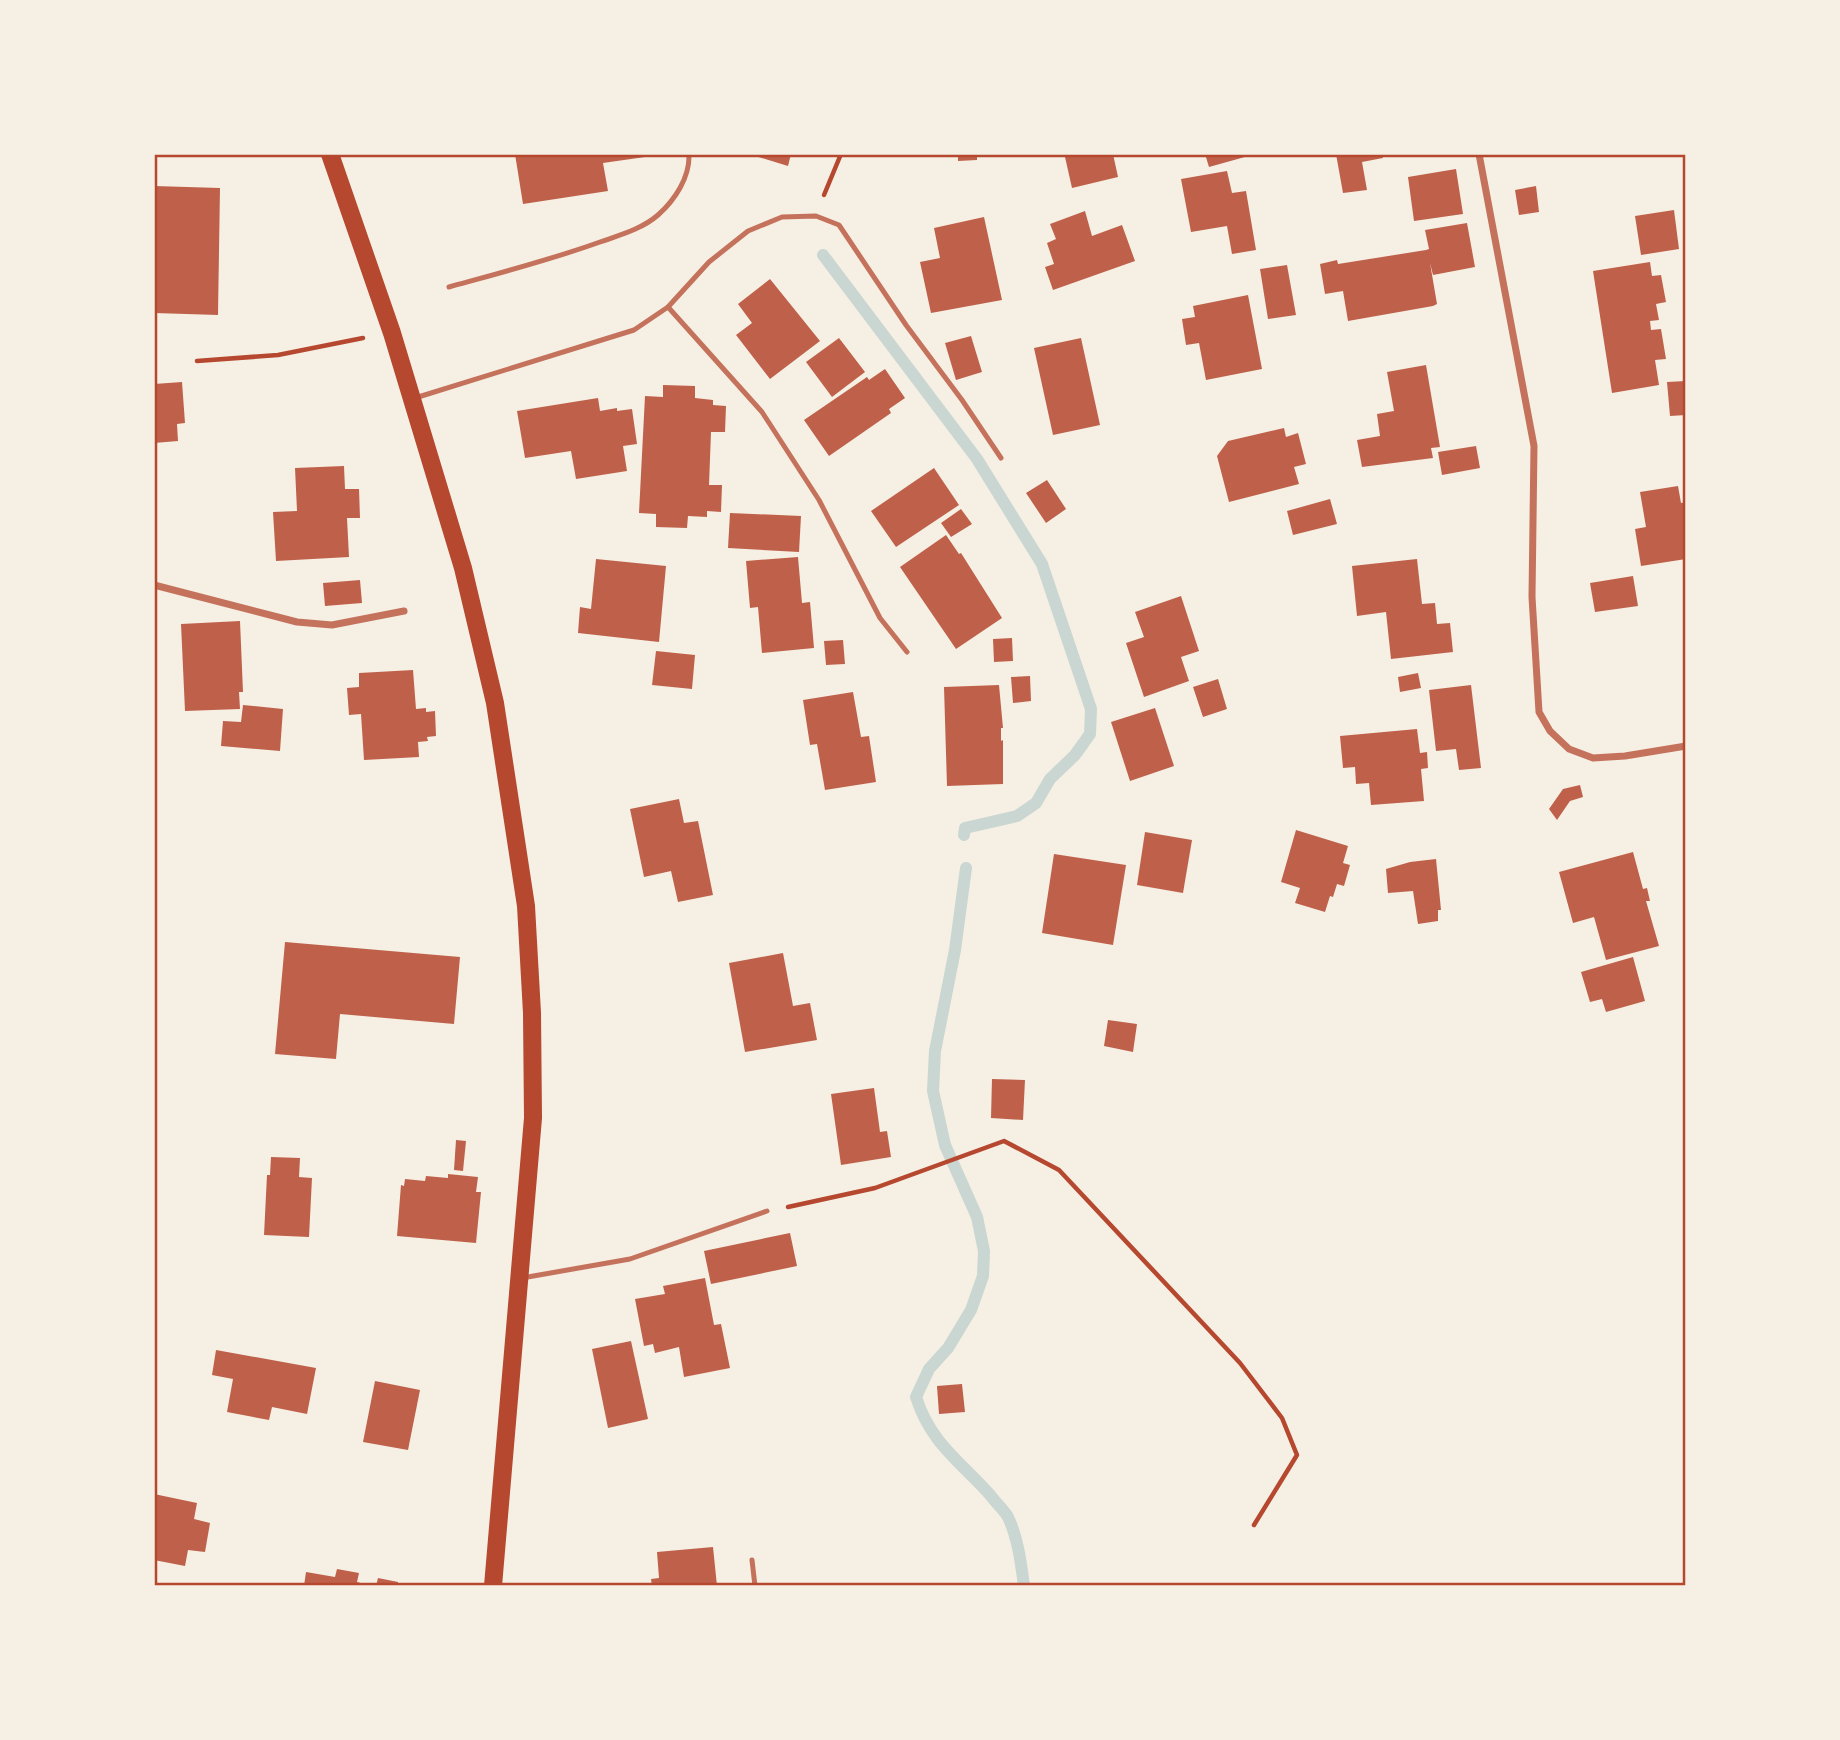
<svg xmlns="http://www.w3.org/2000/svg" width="1840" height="1740" font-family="'Roboto Condensed',sans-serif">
<rect width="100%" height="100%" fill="#f6efe4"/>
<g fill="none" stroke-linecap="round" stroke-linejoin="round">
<g stroke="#c9d6d2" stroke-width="12">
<path d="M823,255L977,459L1042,564L1091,709L1090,734L1075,755L1050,779L1036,803L1017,816L965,828L964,835"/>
<path d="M966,868L955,950L935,1051L933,1091L945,1145L977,1217L984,1251L983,1276L971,1310L948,1348L929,1369L916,1397C931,1444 960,1461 991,1496C996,1503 1004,1510 1008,1517C1018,1538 1021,1563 1024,1586"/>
</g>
</g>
<g fill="#bf614a">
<path d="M515,154H652V156L603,163L608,191L523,204Z"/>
<path d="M755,154H791L788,166L755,156Z"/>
<path d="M958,154H977V160L958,161Z"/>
<path d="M1079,154H1113L1118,177L1072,188L1065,157Z"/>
<path d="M1205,154H1252V155L1209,167Z"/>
<path d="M1336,154H1382L1383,158L1362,162L1367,190L1343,193Z"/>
<path d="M1456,169L1463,214L1414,221L1408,177Z"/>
<path d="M1227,171L1232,193L1246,191L1256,250L1232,254L1227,226L1191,232L1181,179Z"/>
<path d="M154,186L220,188L218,315L154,313Z"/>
<path d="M1536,186L1539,212L1519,215L1515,190Z"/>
<path d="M1674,210L1679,249L1641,255L1635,216Z"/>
<path d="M1085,211L1092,236L1122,225L1135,261L1053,290L1045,267L1054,264L1047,243L1056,239L1050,224Z"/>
<path d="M984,217L1002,300L931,313L920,262L940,258L934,228Z"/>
<path d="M1467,223L1475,267L1433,275L1430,263L1437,304L1433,306L1348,321L1343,291L1325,294L1320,264L1337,260L1338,264L1426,250L1429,249L1425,230Z"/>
<path d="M1650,262L1652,276L1661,275L1666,302L1656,304L1659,320L1650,321L1651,330L1661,329L1666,359L1655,360L1659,385L1612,393L1593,271Z"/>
<path d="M1287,265L1296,315L1268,319L1260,269Z"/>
<path d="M770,279L820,341L770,379L736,335L752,323L738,304Z"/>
<path d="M1248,295L1262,369L1206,380L1199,343L1186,345L1182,319L1195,317L1193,306Z"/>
<path d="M971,336L982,372L956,380L945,343Z"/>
<path d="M839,338L865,372L832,397L806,362Z"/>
<path d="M1081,338L1100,425L1053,435L1034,348Z"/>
<path d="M1426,365L1440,447L1431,448L1433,458L1362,467L1357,440L1380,436L1377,414L1394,411L1387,372Z"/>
<path d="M885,369L905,398L889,409L891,413L829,456L804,420L867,377L869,380Z"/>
<path d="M1686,381V415L1670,416L1667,382Z"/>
<path d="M182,382L185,423L177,424L178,441L154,443V384Z"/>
<path d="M663,385L695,386V398L713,400V405L726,406L725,432H711L709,485H722L721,512L707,511V517L688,516L687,528L656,527V514L639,513L645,396L663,397Z"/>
<path d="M598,398L600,411L617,408V411L632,409L637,444L623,446L627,471L576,479L571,451L525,458L517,411Z"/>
<path d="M1284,428L1286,437L1298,433L1306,464L1294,467L1299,484L1229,502L1217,456L1228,441Z"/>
<path d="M1476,446L1480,468L1442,475L1438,452Z"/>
<path d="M344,466L345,489H359L360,518H347L349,557L276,561L273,512L297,511L295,468Z"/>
<path d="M934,468L959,505L896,547L871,511Z"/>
<path d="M1047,480L1066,509L1046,523L1026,493Z"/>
<path d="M1678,486L1681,503L1686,502V559L1641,566L1635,529L1646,527L1640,492Z"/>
<path d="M1330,499L1337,524L1293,535L1287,511Z"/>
<path d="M961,509L972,524L951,537L941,523Z"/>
<path d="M730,513L801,516L799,552L728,548Z"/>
<path d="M946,535L959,554L961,553L1002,618L956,649L900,567Z"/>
<path d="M798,557L802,603L810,602L814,648L762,653L758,607L750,608L746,561Z"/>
<path d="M596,559L666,566L659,642L578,633L580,607L591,609Z"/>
<path d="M1417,559L1422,604L1435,603L1437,624L1450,623L1453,652L1391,659L1386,612L1357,616L1352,566Z"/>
<path d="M1633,576L1638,606L1595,612L1590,583Z"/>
<path d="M360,580L362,603L325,606L323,583Z"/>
<path d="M1181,596L1199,651L1181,657L1189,681L1144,697L1126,643L1144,637L1135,612Z"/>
<path d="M240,621L243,692H239L240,709L185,711L181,624Z"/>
<path d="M1012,638L1013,661L994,662L993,639Z"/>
<path d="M843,640L845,664L826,665L824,641Z"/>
<path d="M656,651L695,655L692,689L652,685Z"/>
<path d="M413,670L416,709L426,708V712L435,711L436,736L427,737L428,741L418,742L419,757L364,760L361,714L349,715L347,688L359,687V673Z"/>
<path d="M1418,673L1421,688L1400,692L1398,677Z"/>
<path d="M1030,676L1031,701L1013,703L1011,677Z"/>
<path d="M1218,679L1227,709L1203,717L1193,687Z"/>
<path d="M999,685L1003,728H1001V741L1003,740V784L947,786L944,687Z"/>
<path d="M1471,685L1481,768L1459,770L1456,749L1436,751L1429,690Z"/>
<path d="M853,692L861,737L869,736L876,782L825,790L817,744L810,745L803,700Z"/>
<path d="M243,705L283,709L280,751L221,746L223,721L241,722Z"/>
<path d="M1155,708L1174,766L1130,781L1111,722Z"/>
<path d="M1417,729L1420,753L1427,752L1428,768L1421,769L1424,801L1371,805L1369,783L1356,784L1355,767L1343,768L1340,736Z"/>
<path d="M1580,785L1583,797L1570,801L1557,820L1549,809L1563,789Z"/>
<path d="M679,799L684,823L698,821L713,895L678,902L671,871L644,877L630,809Z"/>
<path d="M1296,830L1348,846L1343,863L1350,865L1344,886L1337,884L1333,897L1330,896L1325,912L1295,903L1300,888L1281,882Z"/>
<path d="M1145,832L1192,840L1183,893L1137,885Z"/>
<path d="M1633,852L1643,889L1647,888L1650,901H1646L1659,946L1606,960L1594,917L1573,923L1559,872Z"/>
<path d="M1054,854L1126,865L1113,945L1042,933Z"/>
<path d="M1436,859L1441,910H1438V921L1418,924L1413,891L1388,893L1386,869L1410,862Z"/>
<path d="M285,942L460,957L454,1024L340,1014L336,1059L275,1054Z"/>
<path d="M783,953L793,1006L810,1003L817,1040L745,1052L729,963Z"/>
<path d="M1633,957L1645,1001L1606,1012L1602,999L1590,1002L1581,972Z"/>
<path d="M1108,1020L1137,1024L1133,1052L1104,1046Z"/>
<path d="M992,1079L1025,1080L1023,1120L991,1118Z"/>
<path d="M874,1088L880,1132L887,1131L891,1157L841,1165L831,1094Z"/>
<path d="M456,1140L466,1141L463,1171L454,1170Z"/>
<path d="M271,1157L300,1158L299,1177L312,1178L309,1237L264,1235L267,1175H270Z"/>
<path d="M448,1174L478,1177L476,1192H481L476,1243L397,1236L401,1185L404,1186L405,1179L425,1181L426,1176L448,1178Z"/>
<path d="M790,1233L797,1266L711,1284L704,1251Z"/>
<path d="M705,1278L714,1325L721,1324L730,1368L684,1377L679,1347L655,1353L653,1344L644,1346L635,1299L665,1294L663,1286Z"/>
<path d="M631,1341L648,1419L608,1428L592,1349Z"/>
<path d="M216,1350L316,1368L307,1414L272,1407L269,1420L227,1412L233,1379L212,1375Z"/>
<path d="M375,1381L420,1390L408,1450L363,1442Z"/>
<path d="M962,1384L965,1412L939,1414L937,1386Z"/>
<path d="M154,1494L197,1503L194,1519L210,1523L205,1552L188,1550L185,1566L154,1560Z"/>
<path d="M713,1547L717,1586H652L651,1579L659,1578L657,1552Z"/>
<path d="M337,1569L359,1573L357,1582L372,1586H304L306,1572L335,1577Z"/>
<path d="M378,1578L398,1582V1586H376Z"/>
</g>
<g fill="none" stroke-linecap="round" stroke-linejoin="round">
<g stroke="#b5482f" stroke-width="4.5">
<path d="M824,195L841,154"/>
<path d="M197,361L278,355L363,338"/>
<path d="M788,1207L875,1188L1004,1141L1059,1170L1240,1363L1282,1418L1297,1455L1254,1525"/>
</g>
<g stroke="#c5725c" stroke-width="5">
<path d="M449,287C500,273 550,260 600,242C620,235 642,229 658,215C675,200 690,177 689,154"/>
<path d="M668,307L762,412L819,500L880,618L907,652"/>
<path d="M415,398L634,330L668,307L709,262L748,231L782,217L816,216L839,225L906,325L962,400L1001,458"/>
<path d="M522,1278L630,1259L767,1211"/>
<path d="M752,1560L755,1586"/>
</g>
<g stroke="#c5725c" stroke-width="7">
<path d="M1479,154L1534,446L1532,597L1539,712L1550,731L1569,749L1593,758L1625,756L1686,746"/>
<path d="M154,585L297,622L332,625L404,611"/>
</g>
<path stroke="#b5482f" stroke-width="18" d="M330,154L392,333L463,568L495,703L526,906L532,1013L533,1118L493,1586"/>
</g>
<rect width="1840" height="1740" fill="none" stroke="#f6efe4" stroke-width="312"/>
<rect x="156" y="156" width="1528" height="1428" fill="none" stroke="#b5482f" stroke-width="2.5"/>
</svg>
